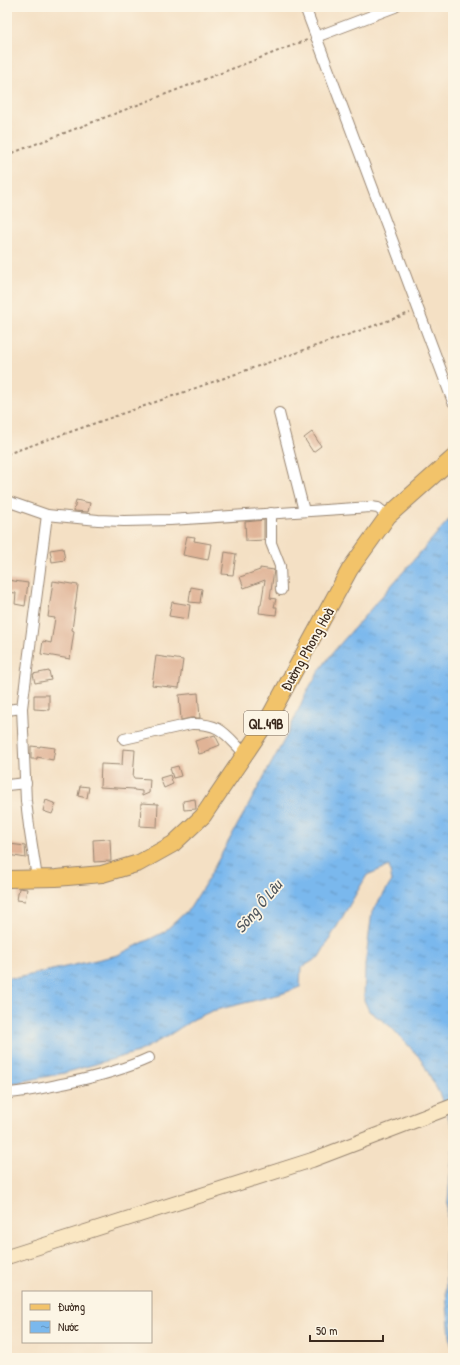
<svg xmlns="http://www.w3.org/2000/svg" width="460" height="1365" font-family="'Patrick Hand',sans-serif">
<defs>
<pattern id="water-ripples" width="26" height="14" patternUnits="userSpaceOnUse"><rect width="26" height="14" fill="#7ab8ed"/><path d="M2 4q2-2 4 0t4 0M15 11q2-2 4 0t4 0" fill="none" stroke="#6596bf"/></pattern>
</defs>
<rect width="100%" height="100%" fill="#fcf5e5"/>
<filter id="ink" filterUnits="userSpaceOnUse"><feTurbulence type="fractalNoise" baseFrequency=".025" numOctaves="2"/><feDisplacementMap in="SourceGraphic" scale="8" xChannelSelector="R" yChannelSelector="G"/><feConvolveMatrix kernelMatrix="1 2 1 2 8 2 1 2 1" color-interpolation-filters="sRGB"/></filter>
<filter id="wash" filterUnits="userSpaceOnUse"><feTurbulence type="fractalNoise" baseFrequency=".012" numOctaves="4" result="noise"/><feDisplacementMap in="SourceGraphic" scale="16" xChannelSelector="R" yChannelSelector="G"/><feGaussianBlur stdDeviation="0.9" result="paint"/><feColorMatrix in="noise" values="0 0 0 0 0 0 0 0 0 0 0 0 0 0 0 0 0 1.4 0 .05"/><feComposite in="paint" operator="in"/></filter>
<g filter="url(#wash)">
<rect width="100%" height="100%" fill="#f4e0c4"/>
<g fill="url(#water-ripples)" stroke="#5a7186">
<path d="M453,515V1129L440,1095L421,1059L390,1026L369,1011L364,1000L365,965L372,912L392,881L389,866L367,875L319,957L301,968L300,987L281,994L212,1011L194,1019L166,1037L138,1052L64,1073L15,1083H7V977L17,978L118,955L164,932L190,908L205,884L287,735L306,693L319,671L334,651Z"/>
<path d="M453,1149V1352C449,1337 449,1321 447,1306C443,1254 447,1202 453,1149Z"/>
</g>
<g id="blocks">
<g fill="#e0b396">
<path d="M312,432L321,446L313,452L304,438Z"/>
<path d="M76,500L90,503L88,512L74,511Z"/>
<path d="M264,520V540L246,541L245,522Z"/>
<path d="M187,536L195,537L194,541L211,544L208,560L183,555Z"/>
<path d="M63,548L65,560L52,562L50,550Z"/>
<path d="M225,552L236,554L233,575L222,574Z"/>
<path d="M260,568L274,570L270,598L276,599L274,607H277L276,615L259,613L260,605H261L265,580L244,588L240,577L260,570Z"/>
<path d="M7,580L28,583L25,606L15,604L16,593L7,592Z"/>
<path d="M53,581L78,585L72,630L74,631L70,659L41,654L43,641L51,643L55,618L48,617Z"/>
<path d="M191,587L202,589L200,603L189,602Z"/>
<path d="M172,602L190,605L188,619L169,616Z"/>
<path d="M156,656L183,660L179,688L152,685Z"/>
<path d="M49,671L51,680L35,683L33,674Z"/>
<path d="M198,693L200,718H191L181,720L179,695Z"/>
<path d="M34,695H49V710L34,709Z"/>
<path d="M215,735L220,745L210,749V751L199,754L195,741Z"/>
<path d="M31,746L40,747V746L55,748L53,760L37,757V759H31Z"/>
<path d="M123,749L135,750L133,778L150,779L149,793L142,796V791L134,790V789L100,787L101,764L122,765Z"/>
<path d="M178,766L181,776L173,778L170,768Z"/>
<path d="M170,775L173,784L164,788L160,778Z"/>
<path d="M80,786L89,787L87,798L78,796Z"/>
<path d="M195,799L196,809L184,810L183,801Z"/>
<path d="M46,800L56,804L52,814L43,811Z"/>
<path d="M141,803L158,804L157,827L140,826Z"/>
<path d="M110,839L111,861L94,862L93,840Z"/>
<path d="M10,844L25,846L26,858L8,855Z"/>
<path d="M19,888L27,889L25,901L17,900Z"/>
</g>
</g>
</g>
<g filter="url(#ink)">
<use href="#blocks" fill-opacity="0" stroke="#988571" stroke-width="1"/>
<g fill="none" stroke-linecap="round" stroke-linejoin="round">
<defs>
<g id="street">
<path d="M305,7L453,402"/>
<path d="M316,37L395,7"/>
<path d="M279,413L304,511"/>
<path d="M7,501L47,515L98,520L124,521L170,520L371,507L378,508L388,516"/>
<path d="M271,513V543L280,566L281,590"/>
<path d="M7,710L22,708"/>
<path d="M124,739L191,724C221,723 225,734 245,754"/>
<path d="M7,785L26,783"/>
<path d="M37,878L29,826L26,801L22,708L47,515"/>
<path d="M7,1093C28,1092 47,1087 67,1083C96,1077 123,1070 149,1058"/>
</g>
<path id="secondary" d="M7,1257L312,1160L453,1106"/>
<path id="primary" d="M7,879L56,878L102,874L139,863L173,844L203,816L266,723L350,569L388,516L453,458"/>
</defs>
<use href="#street" stroke="#988571" stroke-width="12"/>
<use href="#secondary" stroke="#988571" stroke-width="16"/>
<use href="#primary" stroke="#988571" stroke-width="18"/>
<g stroke="#988571" stroke-width="2" stroke-dasharray="3 3" stroke-linecap="butt">
<path d="M7,155L307,40"/>
<path d="M7,454L410,313"/>
</g>
<use href="#street" stroke="#fff" stroke-width="10"/>
<use href="#secondary" stroke="#fae7c3" stroke-width="14"/>
<use href="#primary" stroke="#f2c36a" stroke-width="16"/>
</g>
</g>
<g text-anchor="middle" dominant-baseline="central" stroke-width="3.5" stroke-linejoin="round" paint-order="stroke">
<rect fill="#fcf5e5" stroke="#75675a" stroke-width="1" x="244" y="711" width="44" height="24" rx="3"/>
<g font-size="14" font-weight="bold" fill="#3b2a1e">
<text x="266" y="723">QL.49B</text>
</g>
<g font-size="15" fill="#3b2a1e" stroke="#fcf5e5">
<text transform="translate(307 649) rotate(-61)">Đường Phong Hoà</text>
</g>
<g font-size="16" font-style="italic" fill="#4e555c" stroke="#fcf5e5">
<text transform="translate(258 906) rotate(-50)">Sông Ô Lâu</text>
</g>
</g>
<rect width="460" height="1365" fill="none" stroke="#fcf5e5" stroke-width="24"/>
<rect x="22" y="1291" width="130" height="52" fill="#fcf5e5" stroke="#afa495"/>
<rect x="30" y="1304" width="20" height="6" fill="#f2c36a" stroke="#afa495"/>
<text x="58" y="1311" font-size="12" fill="#3b2a1e">Đường</text>
<rect x="30" y="1321" width="20" height="12" fill="url(#water-ripples)" stroke="#afa495"/>
<text x="58" y="1331" font-size="12" fill="#3b2a1e">Nước</text>
<path d="M310 1335v6h73v-6" fill="none" stroke="#3b2a1e" stroke-width="2"/>
<text x="316" y="1335" font-size="12" fill="#3b2a1e" stroke="#fcf5e5" stroke-width="3" paint-order="stroke">50 m</text>
</svg>
